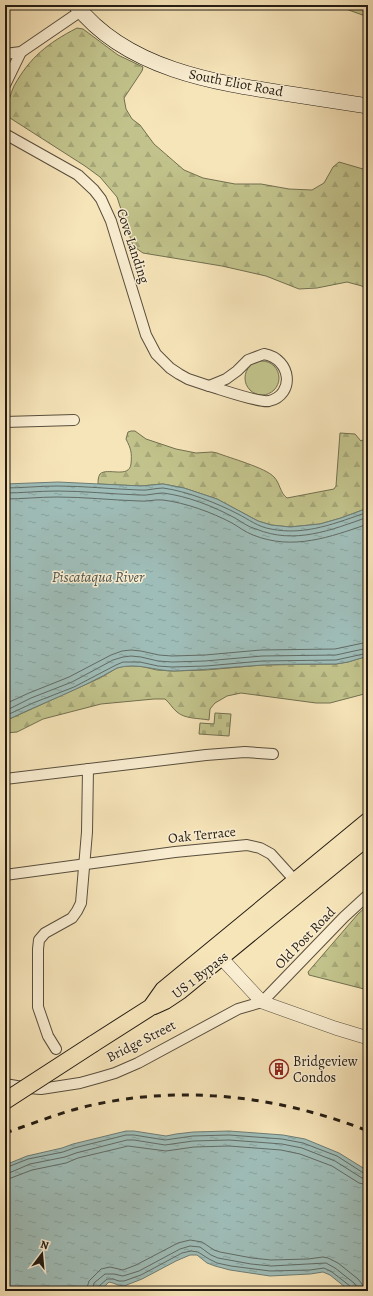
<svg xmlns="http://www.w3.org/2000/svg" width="373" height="1296" font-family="Alegreya,serif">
<defs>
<pattern id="forest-firs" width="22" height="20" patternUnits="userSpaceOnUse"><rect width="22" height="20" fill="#c2c38c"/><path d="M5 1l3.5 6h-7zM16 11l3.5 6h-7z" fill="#a6a778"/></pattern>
<pattern id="cemetery-stones" width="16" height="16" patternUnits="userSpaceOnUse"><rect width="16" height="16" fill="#c2c38c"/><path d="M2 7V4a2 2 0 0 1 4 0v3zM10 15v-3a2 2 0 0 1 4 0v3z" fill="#a6a778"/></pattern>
<pattern id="water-ripples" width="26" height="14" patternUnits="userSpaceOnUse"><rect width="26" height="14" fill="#9fbdb8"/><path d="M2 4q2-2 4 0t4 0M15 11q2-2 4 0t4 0" fill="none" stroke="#89a29d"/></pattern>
</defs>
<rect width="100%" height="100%" fill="#f7e5ba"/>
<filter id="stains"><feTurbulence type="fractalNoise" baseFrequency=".005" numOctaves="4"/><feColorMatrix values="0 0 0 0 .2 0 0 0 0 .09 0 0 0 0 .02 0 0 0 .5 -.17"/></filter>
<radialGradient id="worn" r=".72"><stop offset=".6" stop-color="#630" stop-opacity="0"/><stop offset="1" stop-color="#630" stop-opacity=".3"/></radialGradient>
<circle fill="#c2c38c" stroke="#727050" cx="262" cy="378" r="17"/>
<g fill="url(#forest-firs)" stroke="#727050">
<path d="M335,5H368V17Z"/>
<path d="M77,28L83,29L118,55L143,67L142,71L124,98L126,109L132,119L140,125L154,144L184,170L203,178L235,184H261L289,189L312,190L324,183L333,167L339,162L363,169L368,175V292L362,286L347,282L317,288L299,289L266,276L222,266L143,253L133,246L117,197L100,177L85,166L10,118L6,113C8,105 10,94 14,86C30,57 48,43 77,28Z"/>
<path d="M131,431H135L146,439L176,449L196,453L212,452L217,453C230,458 266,468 274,477C280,483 280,493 287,498L334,489L336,486L340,433L355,434L361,441L365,439L368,435V508L341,518L320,524L290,527L271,525L258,521L217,499L184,488L163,484L141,486L98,484C98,481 98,477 100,474C107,467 129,479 131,464C132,452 131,449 126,439L128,432Z"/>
<path d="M368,656V693L330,703H316L241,693L227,696L215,703L210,709L209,720C198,718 185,719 177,712C172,708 170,703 165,699H154L101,704L43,719L17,732L5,733V721L100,678L117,668L124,666H140L157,670L172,671L206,670L262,665L336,664L348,662Z"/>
<path d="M368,905V990L309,975L308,972L358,914Z"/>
</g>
<path fill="url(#cemetery-stones)" stroke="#727050" d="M215,713L231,714L229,736L199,734L200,723L214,724Z"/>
<g fill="url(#water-ripples)" stroke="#6d7d76">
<path d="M58,482L141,486L163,484L184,488L217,499L258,521L271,525L290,527L320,524L341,518L368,508V656L348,662L336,664C312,664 287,664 263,665C233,667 204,670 175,671C154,671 138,662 117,668C81,689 42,703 5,721V484Z"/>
<path d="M126,1131H134L166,1136L176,1134L193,1132L229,1131L283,1135L305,1139L339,1153L368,1171V1291H350L330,1275L323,1272L310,1274L270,1276L230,1270L215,1266L207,1263L197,1255H190L176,1261L142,1279L124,1286L118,1285L113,1283L109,1282L100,1291H5V1165L27,1156L62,1148L73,1144Z"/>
</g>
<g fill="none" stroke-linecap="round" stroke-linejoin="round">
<g stroke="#616c66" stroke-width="1">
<path d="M5,488C22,488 39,486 57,486C84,486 111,489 139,490C147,491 155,488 163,488C186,491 217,503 238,514C248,519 258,527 271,529C305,536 336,523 368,512"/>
<path d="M5,493C22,493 39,491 57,491C84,491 111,494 139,495C147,496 155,493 163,493C187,496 213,506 235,518C242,522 248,527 256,529C295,545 331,530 368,517"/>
<path d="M5,499C22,499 39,497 57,497C84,497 111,500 139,501C147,502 155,499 163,500C186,503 211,512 232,523C239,527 245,532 253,535C293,551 330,537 368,524"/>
<path d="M5,704L29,693L69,677L111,655L122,651L131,650L141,651L159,655L172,656L205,655L261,650L335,649L368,642"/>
<path d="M5,711L31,698L72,682L113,660L123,657L131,656L141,657L158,661L172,662L205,661L262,656L336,655L368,648"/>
<path d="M5,716L33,703L74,687L116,665L123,662H140L158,666L172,667L206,666L262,661L336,660L368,653"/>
<path d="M5,1168L28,1159L63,1152L74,1148L126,1135H134L165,1140L193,1136L229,1135L282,1139L303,1143L337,1156L365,1174H368"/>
<path d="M5,1173H9L30,1164L65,1157L76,1153L127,1140H134L165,1145L193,1141L229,1140L282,1144L302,1148L335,1161L362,1178L368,1179"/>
<path d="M5,1179L11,1178L32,1170L66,1163L78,1158L128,1146L166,1151L194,1147L229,1146L281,1150L300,1154L332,1166L359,1183L368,1185"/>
<path d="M86,1291L89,1281L101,1269L110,1267L123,1270L136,1265L178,1243L190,1240L202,1242L214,1250L220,1252L252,1258L271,1260L308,1259L323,1257L328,1258L338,1263L358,1279L362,1284L363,1291"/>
<path d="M92,1291L94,1283L105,1274H114L123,1276L139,1271L180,1249L190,1246L200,1247L211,1255L218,1258L251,1264L271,1266L326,1263L335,1268L354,1283L357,1287V1291"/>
<path d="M97,1291L98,1287L107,1279H113L119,1281H124L141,1275L182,1253L191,1251L198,1252L209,1259L217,1263L231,1266L270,1271L310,1270L324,1268L332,1272L350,1286L352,1291"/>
</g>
<defs>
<g id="minor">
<path d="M5,54L21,52L81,11"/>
<path d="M5,85L21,52"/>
<path d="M5,134L78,175L94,190L101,199L111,221L146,335L156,354L170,368L179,374L188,379L209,386"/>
<path d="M264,354C292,359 295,395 269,401C259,403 220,389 209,386L226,379L237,371L248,360Z"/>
<path d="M5,422L74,420"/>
<path d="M5,779L206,755L245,752L273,754"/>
<path d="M5,875L175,852L247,845L260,848L271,854L299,885"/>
<path d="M56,1049L48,1036L38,1007V949L39,940L45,933L72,918L77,911L81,903L87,832L88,769"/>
<path d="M5,1084L28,1088L41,1089L80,1083L98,1078L115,1073L138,1063L238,1009L262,1002L344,917L368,895"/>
</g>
<path id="tertiary" d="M214,950L262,1002L335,1028L368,1038"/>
<path id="secondary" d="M76,5C126,69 215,83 290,94C316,98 342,102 368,106"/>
<g id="primary">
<path d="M154,1006L165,1001L180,991L368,837"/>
<path d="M93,1044L151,1007L163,990L368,821"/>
</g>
</defs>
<use href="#minor" stroke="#584e3d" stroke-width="12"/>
<use href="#tertiary" stroke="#584e3d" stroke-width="14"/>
<use href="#secondary" stroke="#231c13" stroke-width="16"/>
<use href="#primary" stroke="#231c13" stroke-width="18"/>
<use href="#minor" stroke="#faeed2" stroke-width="10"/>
<use href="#tertiary" stroke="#faeed2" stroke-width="13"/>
<use href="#secondary" stroke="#faeed2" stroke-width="15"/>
<use href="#primary" stroke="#f7e5ba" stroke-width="16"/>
<path stroke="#231c13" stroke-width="3" stroke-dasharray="7 7" stroke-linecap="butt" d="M5,1133C35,1123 66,1110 97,1104C188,1085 282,1097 368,1131"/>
<defs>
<path id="primary-bridge" d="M5,1101L93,1044"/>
</defs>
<use href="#primary-bridge" stroke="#231c13" stroke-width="18" stroke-linecap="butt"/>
<use href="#primary-bridge" stroke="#f7e5ba" stroke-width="16"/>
</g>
<defs>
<symbol id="building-ring" viewBox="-11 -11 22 22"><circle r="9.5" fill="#faeed2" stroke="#8f2418" stroke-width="1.5"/><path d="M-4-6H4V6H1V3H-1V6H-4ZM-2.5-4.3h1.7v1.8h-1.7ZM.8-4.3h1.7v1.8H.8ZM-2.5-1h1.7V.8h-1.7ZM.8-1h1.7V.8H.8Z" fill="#8f2418"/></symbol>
</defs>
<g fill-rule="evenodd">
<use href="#building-ring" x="268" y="1058" width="22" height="22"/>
</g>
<g text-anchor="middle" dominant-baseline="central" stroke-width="3" stroke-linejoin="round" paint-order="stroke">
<g font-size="14" fill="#231c13" stroke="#faeed2">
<text transform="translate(236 83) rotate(11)">South Eliot Road</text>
<text transform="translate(133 246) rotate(72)">Cove Landing</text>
<text transform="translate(202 835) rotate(-6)">Oak Terrace</text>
<text transform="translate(305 938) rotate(-46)">Old Post Road</text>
<text transform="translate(200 975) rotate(-38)">US 1 Bypass</text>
<text transform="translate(141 1041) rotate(-27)">Bridge Street</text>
</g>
<g font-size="14" fill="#231c13" stroke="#faeed2" text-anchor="start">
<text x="293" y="1061">Bridgeview<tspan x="293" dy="16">Condos</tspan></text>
</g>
<g font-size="15" font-style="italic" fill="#4e544d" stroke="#faeed2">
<text x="98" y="577">Piscataqua River</text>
</g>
</g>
<rect width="373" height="1296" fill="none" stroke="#f7e5ba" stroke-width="20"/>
<rect x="6" y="6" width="361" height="1284" fill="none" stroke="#231c13" stroke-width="2"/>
<rect x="10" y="10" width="353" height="1276" fill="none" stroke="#231c13"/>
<g transform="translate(42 1254) rotate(16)" stroke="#faeed2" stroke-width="3" paint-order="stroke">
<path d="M0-3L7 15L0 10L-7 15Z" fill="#231c13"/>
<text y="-6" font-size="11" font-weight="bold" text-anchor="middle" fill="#231c13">N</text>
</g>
<rect width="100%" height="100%" filter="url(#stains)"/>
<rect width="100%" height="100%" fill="url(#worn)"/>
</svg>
